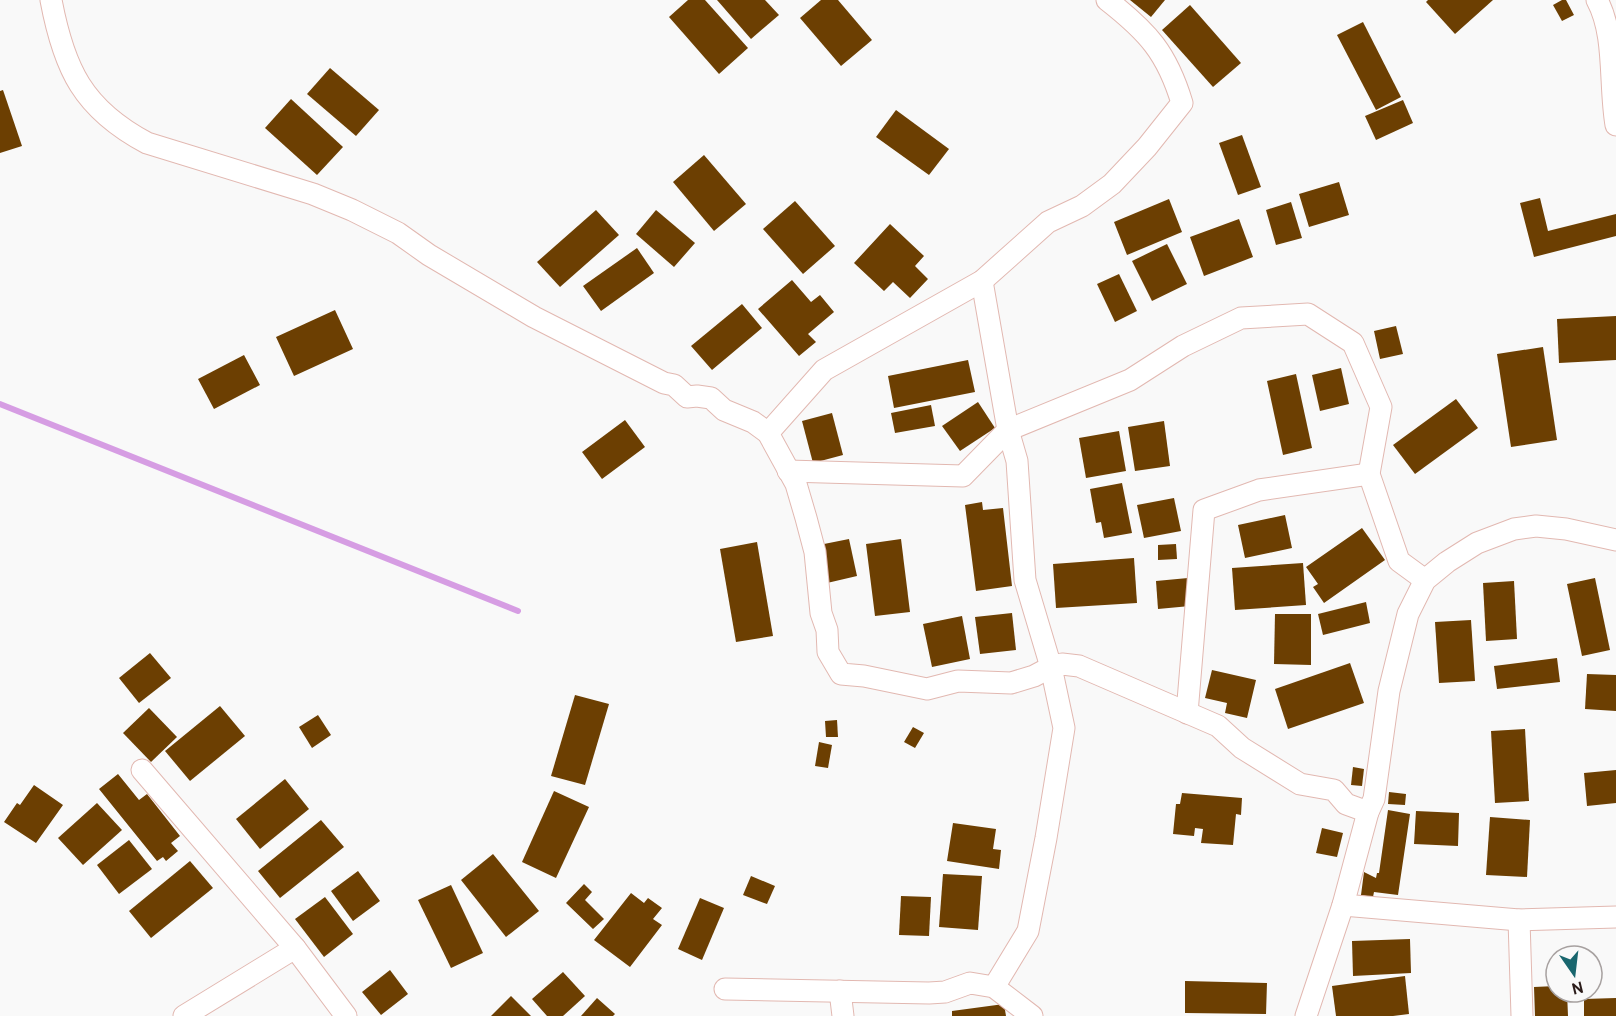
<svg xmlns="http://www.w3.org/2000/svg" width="1616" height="1016" font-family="Overpass,sans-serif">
<rect width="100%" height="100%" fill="#f9f9f9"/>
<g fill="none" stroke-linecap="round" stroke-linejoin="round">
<path stroke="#d69de3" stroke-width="6" d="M0,404L518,611"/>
</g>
<g fill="#6c3f02">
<path d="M688,0H705L748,48L719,74L669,17Z"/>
<path d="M717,0H765L779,15L751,39Z"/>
<path d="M821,0H838L872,40L841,66L800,18Z"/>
<path d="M1130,0H1165L1151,17Z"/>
<path d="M1428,0H1493L1455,34L1426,2Z"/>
<path d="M1562,0H1566L1574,15L1562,21L1553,5Z"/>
<path d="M1190,5L1241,63L1213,87L1162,30Z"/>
<path d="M1363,22L1401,97L1376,110L1337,35Z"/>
<path d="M330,68L379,110L356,136L307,94Z"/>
<path d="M3,90L22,146L0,153V91Z"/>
<path d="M291,99L343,147L317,175L265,128Z"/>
<path d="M1403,100L1413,123L1376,140L1365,116Z"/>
<path d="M896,110L949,149L929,175L876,137Z"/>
<path d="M1242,135L1261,187L1238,195L1219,143Z"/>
<path d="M704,155L746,204L714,231L673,182Z"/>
<path d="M1339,182L1349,215L1309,227L1299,194Z"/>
<path d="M1540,198L1548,231L1616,214V236L1534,257L1520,203Z"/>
<path d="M1169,199L1182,232L1127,255L1114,222Z"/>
<path d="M795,201L835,246L803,274L763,229Z"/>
<path d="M1291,202L1302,238L1276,245L1266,210Z"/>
<path d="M596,210L619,235L560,287L537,262Z"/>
<path d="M656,210L695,243L674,267L636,234Z"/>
<path d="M1239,219L1253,257L1204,276L1190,237Z"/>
<path d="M890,224L924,256L915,266L928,279L910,298L893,282L884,291L854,263Z"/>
<path d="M1167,244L1187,284L1152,301L1132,261Z"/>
<path d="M637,248L654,273L601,311L583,286Z"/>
<path d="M1119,274L1137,311L1115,322L1097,284Z"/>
<path d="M792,280L811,302L820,295L834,312L808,334L816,342L799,356L758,309Z"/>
<path d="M742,304L762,328L712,370L691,346Z"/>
<path d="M335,310L353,349L294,376L276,337Z"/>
<path d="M1616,316V360L1559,363L1557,319Z"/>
<path d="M1396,326L1403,354L1380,359L1374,331Z"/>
<path d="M1543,347L1557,440L1511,447L1497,354Z"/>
<path d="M244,355L260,385L214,409L198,379Z"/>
<path d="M968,360L975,392L894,408L888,376Z"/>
<path d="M1341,368L1349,404L1320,411L1312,375Z"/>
<path d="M1296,374L1312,448L1283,455L1267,381Z"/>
<path d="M1456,399L1478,428L1415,474L1393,445Z"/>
<path d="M978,402L995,428L960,451L942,426Z"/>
<path d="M931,405L935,426L895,433L891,413Z"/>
<path d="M832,413L843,455L813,463L802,421Z"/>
<path d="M625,420L645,447L602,479L582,452Z"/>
<path d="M1164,421L1170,466L1135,471L1128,427Z"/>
<path d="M1119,431L1126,471L1086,478L1079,438Z"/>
<path d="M1122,483L1132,533L1104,538L1101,522L1096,523L1090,489Z"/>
<path d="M1174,498L1181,531L1144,538L1137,505Z"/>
<path d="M982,502L983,510L1003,508L1012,586L976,591L965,505Z"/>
<path d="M1285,515L1292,548L1245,558L1238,525Z"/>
<path d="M1362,528L1385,560L1324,603L1313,587L1318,584L1306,567Z"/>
<path d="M849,539L857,576L827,583L819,545Z"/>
<path d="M901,539L910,612L875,616L866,544Z"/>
<path d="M757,542L773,636L736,642L720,549Z"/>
<path d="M1176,544L1177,559L1158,560V545Z"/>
<path d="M1134,558L1137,603L1056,608L1053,564Z"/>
<path d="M1303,563L1306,605L1235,610L1232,568Z"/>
<path d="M1188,578L1190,606L1158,609L1156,581Z"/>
<path d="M1595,578L1610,650L1582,656L1567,584Z"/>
<path d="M1514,581L1517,639L1486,641L1483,583Z"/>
<path d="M1366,602L1370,623L1323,635L1318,614Z"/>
<path d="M1012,613L1016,650L980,654L975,617Z"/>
<path d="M1275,614H1311V665L1274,664Z"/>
<path d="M962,616L970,659L932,667L923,624Z"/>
<path d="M1471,620L1475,681L1439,683L1435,622Z"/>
<path d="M150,653L171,678L139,703L119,678Z"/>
<path d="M1557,658L1560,682L1497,689L1494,666Z"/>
<path d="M1350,663L1364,703L1288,729L1275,689Z"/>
<path d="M1212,670L1256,680L1247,718L1225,713L1227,703L1205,698Z"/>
<path d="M1587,674L1616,675V711L1585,709Z"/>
<path d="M575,695L609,704L585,785L551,776Z"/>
<path d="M220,706L245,736L190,781L165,751Z"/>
<path d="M149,708L177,737L151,762L123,733Z"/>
<path d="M318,715L331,735L312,748L299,727Z"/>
<path d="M837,720L838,737H826L825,721Z"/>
<path d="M913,727L924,733L915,748L904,742Z"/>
<path d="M1525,729L1529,801L1495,803L1491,731Z"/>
<path d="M819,742L832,745L828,768L815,766Z"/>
<path d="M1353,767L1364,769L1362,786L1351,785Z"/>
<path d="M1616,770V803L1587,806L1584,773Z"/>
<path d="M118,774L139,800L147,794L180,836L171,843L178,851L166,861L163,857L157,861L99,789Z"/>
<path d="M285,779L309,809L260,849L236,819Z"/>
<path d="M34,785L63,805L36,843L4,822L17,803L20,805Z"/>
<path d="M554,791L589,807L556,878L522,862Z"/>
<path d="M1389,792L1406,794L1405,805L1388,804Z"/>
<path d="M1182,793L1242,798L1241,815L1236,814L1233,845L1201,843L1203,829L1195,828L1194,836L1173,834L1176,804H1180Z"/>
<path d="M97,803L122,830L83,865L58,838Z"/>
<path d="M1388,810L1410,814L1398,895L1374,892L1373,897L1361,895L1364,872L1376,878L1377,873H1379Z"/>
<path d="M1416,811L1459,813L1458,846L1414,844Z"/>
<path d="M1490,817L1530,820L1527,877L1486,875Z"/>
<path d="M321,820L344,847L280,898L258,871Z"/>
<path d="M953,823L996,829L993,849L1001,850L999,869L947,861Z"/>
<path d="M1322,828L1343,833L1337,857L1316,853Z"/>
<path d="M129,840L152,869L119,894L97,865Z"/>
<path d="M493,854L539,911L506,937L461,880Z"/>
<path d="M190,861L213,888L151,938L129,911Z"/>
<path d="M358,871L380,901L353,921L331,891Z"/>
<path d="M943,874L982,876L978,930L939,927Z"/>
<path d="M751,876L775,886L767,904L743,895Z"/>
<path d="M584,884L592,892L585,900L604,919L593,929L566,903Z"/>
<path d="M451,885L483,953L451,968L418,900Z"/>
<path d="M631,893L644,903L648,898L662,908L653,919L662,925L630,967L594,940Z"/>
<path d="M901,896L931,897L929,936L899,935Z"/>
<path d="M325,897L353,934L324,957L295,919Z"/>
<path d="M700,898L724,908L702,960L678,949Z"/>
<path d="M1410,939L1411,973L1353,976L1352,941Z"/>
<path d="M390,970L408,994L381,1015L362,992Z"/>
<path d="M563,972L585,996L563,1016H547L532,999Z"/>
<path d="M1405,976L1409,1014L1393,1016H1336L1332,986Z"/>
<path d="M1185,981L1267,983L1266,1014L1185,1013Z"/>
<path d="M1556,986V992H1567L1568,1016H1535L1534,987Z"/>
<path d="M511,996L531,1016H491Z"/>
<path d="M597,998L615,1014L613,1016H581Z"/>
<path d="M1616,998V1016H1584V999Z"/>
<path d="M1004,1004L1006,1016H952V1011Z"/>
</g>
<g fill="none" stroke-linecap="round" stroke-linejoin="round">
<defs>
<g id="minor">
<path d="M51,0C64,69 83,109 147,143L313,194L352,210L398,233L429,255L534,317L664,383L674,385L687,397L697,396L711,398L724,410L753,422L768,433L796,484L806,518L815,552L821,613L827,630L828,652L841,674L864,676L927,689L958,681L1011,683L1034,676L1051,667L1062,664L1079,666L1218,726L1242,748L1300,784L1334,790L1346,804L1368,812L1343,905L1306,1016"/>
<path d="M1597,0C1616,35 1609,84 1616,125"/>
<path d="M982,281L1008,430L1017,461L1025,580L1051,667L1064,728L1046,838L1028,931L994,987"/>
<path d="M768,433L824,370L982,281L1048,222L1082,206L1112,184L1147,147L1182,103C1167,53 1148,32 1107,0"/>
<path d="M788,471L963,476L1008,430L1130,380L1183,346L1241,318L1308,314L1353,343L1381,407L1369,474L1399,561L1425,580"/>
<path d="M1187,713L1204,510L1259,490L1369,474"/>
<path d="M142,770L295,948L346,1016"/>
<path d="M1368,812L1374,799L1389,691L1408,614L1425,580L1447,562L1477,543L1514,529L1536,526L1566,529L1616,540"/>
<path d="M1343,905L1519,920L1616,917"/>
<path d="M1519,920L1522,1016"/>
<path d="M725,989L929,993L945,992L970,983L994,987L1032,1016"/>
<path d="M840,991L843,1016"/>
<path d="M184,1016L295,948"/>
</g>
</defs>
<use href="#minor" stroke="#e2b8b1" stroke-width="23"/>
<use href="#minor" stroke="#fff" stroke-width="21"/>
</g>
<g transform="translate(1574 974) rotate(166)"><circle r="28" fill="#f9f9f9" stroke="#a7a1a0" stroke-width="1.5"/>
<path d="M0-4.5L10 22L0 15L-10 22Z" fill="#19666e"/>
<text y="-9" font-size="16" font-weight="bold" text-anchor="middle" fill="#2b1c1a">N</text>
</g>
</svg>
